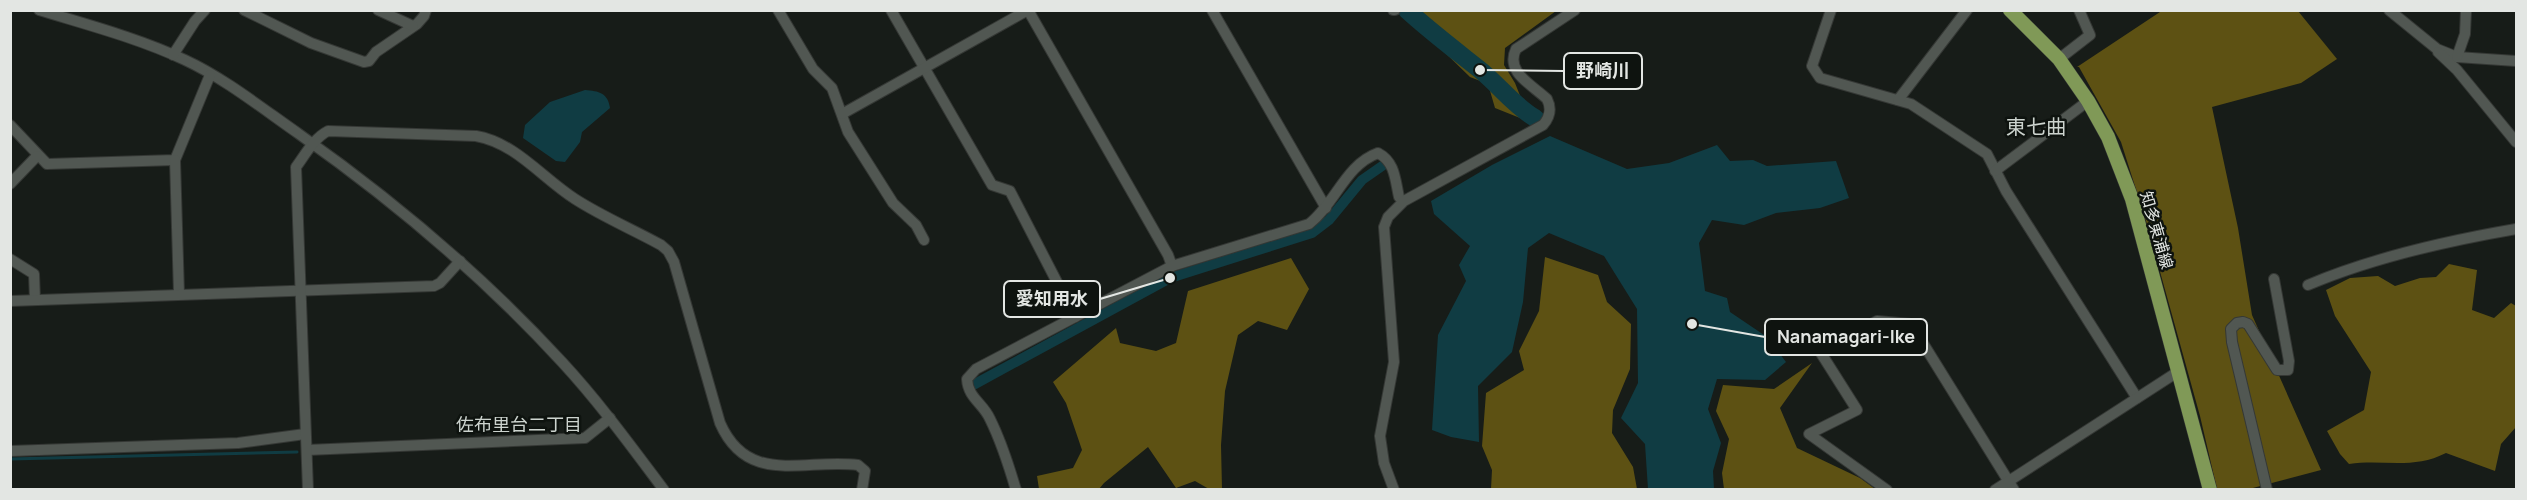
<svg xmlns="http://www.w3.org/2000/svg" width="2527" height="500" font-family="Manrope,'Noto Sans JP',sans-serif">
<rect width="100%" height="100%" fill="#171c18"/>
<g fill="#5d5113">
<path d="M2163,10L2298,11L2337,59L2301,83L2212,107L2238,228L2252,315L2321,470L2249,489H2217L2200,416L2146,221L2121,142L2079,67H2077Z"/>
<path d="M1416,11H1556L1505,48L1504,65L1515,83L1521,98L1520,118L1495,108L1488,84L1470,77L1434,42Z"/>
<path d="M1545,257L1598,275L1607,302L1631,324L1630,369L1613,410L1612,433L1633,467L1637,489H1491L1492,470L1482,446L1486,393L1524,370L1519,351L1539,311Z"/>
<path d="M1291,258L1309,289L1287,330L1258,321L1238,335L1225,391L1221,445L1222,489H1209L1195,481L1176,488L1148,447L1104,483L1099,489H1039L1037,476L1073,468L1082,450L1066,403L1053,382L1116,328L1120,343L1156,351L1176,343L1188,291Z"/>
<path d="M2449,264L2477,270L2472,310L2494,318L2511,303L2516,306V427L2501,444L2495,471L2446,453C2413,470 2383,459 2349,464L2340,454L2327,431L2364,410L2371,372L2335,316L2326,290L2350,278L2378,276L2395,286L2420,278L2436,277Z"/>
<path d="M1812,363L1780,408L1797,448L1860,478L1875,489H1724L1722,473L1729,439L1716,411L1723,385L1774,389Z"/>
</g>
<g fill="#103c43">
<path d="M585,90C599,91 608,93 610,108L582,132L580,142L565,162L556,161L523,138L525,125L550,102Z"/>
<path d="M1550,136L1627,169L1669,163L1717,145L1730,161L1753,160L1767,166L1836,161L1849,198L1820,208L1776,213L1744,225L1712,220L1699,243L1705,291L1727,298L1730,312L1767,337L1786,362L1765,380L1717,379L1708,409L1721,443L1713,471L1714,489H1648L1645,444L1621,418L1638,383L1637,309L1604,256L1549,233L1528,248L1523,302L1512,352L1478,386L1479,442L1451,437L1432,430L1438,335L1466,281L1459,265L1470,246L1434,214L1431,201L1492,165Z"/>
</g>
<g fill="none" stroke-linecap="round" stroke-linejoin="round">
<path stroke="#103c43" stroke-width="3" d="M10,459L297,452"/>
<path stroke="#103c43" stroke-width="10" d="M975,384L1170,278L1312,233L1329,220L1362,180L1385,164"/>
<path stroke="#103c43" stroke-width="18" d="M1407,10C1430,31 1455,50 1479,69C1499,85 1513,105 1535,118"/>
<defs>
<g id="minor">
<path d="M39,10C88,25 138,38 185,60C224,78 263,109 299,134C394,201 483,276 562,362C599,402 631,446 664,490"/>
<path d="M244,10L311,43L364,62L369,61L376,52L417,24L424,16L426,10"/>
<path d="M378,10L413,26"/>
<path d="M778,10L813,69L832,88L848,132L893,203L916,225L924,240"/>
<path d="M891,10L992,185L1010,191L1075,317"/>
<path d="M1028,10L1168,255L1172,266"/>
<path d="M1212,10L1326,208"/>
<path d="M1393,10H1395"/>
<path d="M1831,10L1812,66L1820,78L1911,104L1987,154L2006,191L2137,398"/>
<path d="M2389,10L2437,49L2457,57L2516,61"/>
<path d="M2438,52L2457,70L2516,142"/>
<path d="M173,55L195,21L205,10"/>
<path d="M2457,57L2465,34L2466,10"/>
<path d="M2059,59L2090,35L2079,10"/>
<path d="M1898,100L1967,10"/>
<path d="M842,114L1028,10"/>
<path d="M10,125L47,164L175,160L210,75"/>
<path d="M175,160L179,294"/>
<path d="M1995,171L2088,101"/>
<path d="M10,184L37,156"/>
<path d="M10,259L34,274L35,300"/>
<path d="M2308,285C2374,257 2446,241 2516,229"/>
<path d="M10,301L434,286L440,283L460,261"/>
<path d="M307,450L585,438L610,418"/>
<path d="M10,451L238,443L305,434"/>
<path d="M308,490L296,167C305,155 314,138 328,131L476,136C516,143 542,178 575,199C603,217 632,229 661,245L668,251L674,262L720,423C748,487 805,458 858,465L865,471L862,490"/>
<path d="M1016,490C1009,466 1001,441 990,419C983,403 968,398 967,379L976,369L1172,266L1309,224C1336,203 1345,165 1378,153C1395,162 1395,179 1399,197"/>
<path d="M1394,490L1384,463L1380,436L1394,362L1384,227L1388,217L1404,201L1543,125C1550,117 1552,109 1547,99C1531,84 1505,72 1516,49L1575,10"/>
<path d="M1887,490L1809,434L1857,410L1819,350L1877,321L1911,324L2014,490"/>
<path d="M1995,490L2179,371"/>
<path d="M2267,490L2232,342L2231,329L2237,323L2243,322L2248,324L2277,370H2288L2289,361L2274,279"/>
</g>
<path id="major" d="M2010,10L2059,59L2088,101L2108,137L2132,199L2210,490"/>
</defs>
<use href="#minor" stroke="#353835" stroke-width="12"/>
<use href="#major" stroke="#353835" stroke-width="15"/>
<use href="#minor" stroke="#515752" stroke-width="10"/>
<use href="#major" stroke="#809957" stroke-width="14"/>
</g>
<g text-anchor="middle" dominant-baseline="central" stroke-width="5" stroke-linejoin="round" paint-order="stroke">
<g font-size="16" fill="#e3e6e3" stroke="#0e130f">
<text transform="translate(2157 230) rotate(74)">知多東浦線</text>
</g>
<g font-size="18" fill="#cdd4cf" stroke="#0e130f">
<text x="519" y="424">佐布里台二丁目</text>
</g>
<g font-size="20" fill="#cdd4cf" stroke="#0e130f">
<text x="2036" y="126">東七曲</text>
</g>
</g>
<path fill="none" stroke="#e3e6e3" stroke-width="2" d="M1480 70L1564 71M1170 278L1100 299M1692 324L1765 337"/>
<g fill="#e3e6e3" stroke="#0e130f" stroke-width="2">
<circle cx="1480" cy="70" r="6"/>
<circle cx="1170" cy="278" r="6"/>
<circle cx="1692" cy="324" r="6"/>
</g>
<g fill="#0e130f" stroke="#e3e6e3" stroke-width="2">
<rect x="1564" y="53" width="78" height="36" rx="6"/>
<rect x="1004" y="281" width="96" height="36" rx="6"/>
<rect x="1765" y="319" width="162" height="36" rx="6"/>
</g>
<g font-size="18" text-anchor="middle" font-weight="bold" fill="#e3e6e3">
<text x="1603" y="77">野崎川</text>
<text x="1052" y="305">愛知用水</text>
<text x="1846" y="343">Nanamagari-Ike</text>
</g>
<rect width="2527" height="500" fill="none" stroke="#e3e6e3" stroke-width="24"/>
</svg>
